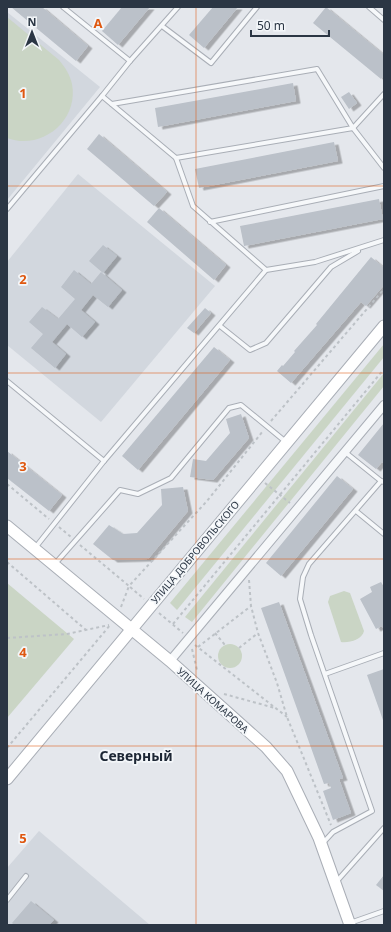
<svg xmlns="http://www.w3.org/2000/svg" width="391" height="932" font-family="'Noto Sans',sans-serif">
<defs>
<filter id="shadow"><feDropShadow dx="4.5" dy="2.5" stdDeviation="0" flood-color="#0004"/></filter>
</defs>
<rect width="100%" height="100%" fill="#e4e7ec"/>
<g fill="#d2d7de">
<path d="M7,12L100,87L7,200Z"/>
<path d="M78,174L215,286L101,422L7,345V262Z"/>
<path d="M39,831L150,925H7V868Z"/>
</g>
<g fill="#cad5c5">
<path d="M7,17L59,60C65,67 70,75 72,84C79,121 41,151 7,138Z"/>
<path d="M384,344V357L177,610L170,603Z"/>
<path d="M384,373V386L192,622L185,617Z"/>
<path d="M7,583L74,639L7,718Z"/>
<path d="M344,591L350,593L364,631C362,640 349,643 341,642L328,602L330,596Z"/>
<circle cx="230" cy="656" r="12"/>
</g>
<g fill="#bbc1c9" filter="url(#shadow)">
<path d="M11,7H42L88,46L76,61Z"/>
<path d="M122,7H150L118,45L102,31Z"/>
<path d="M213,7H238L204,48L189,35Z"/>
<path d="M326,7L384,55V75L381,79L313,23Z"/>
<path d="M293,83L296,101L158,127L155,108Z"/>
<path d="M349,92L357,103L349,109L341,97Z"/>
<path d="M99,134L167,192L154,206L87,149Z"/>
<path d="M334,142L338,161L199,188L195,169Z"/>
<path d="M379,199L383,219L244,246L240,226Z"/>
<path d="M159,208L226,265L214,280L147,222Z"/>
<path d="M103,245L117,256L103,273L89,261Z"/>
<path d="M371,257L384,268V285L366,306L361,302L291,383L277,371L282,365L283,366L295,352L294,351L317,325L316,324Z"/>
<path d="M74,270L91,284L101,272L122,290L108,307L93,295L81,310L95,322L82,337L67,324L52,342L66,354L55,368L31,348L43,334L29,322L42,307L58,319L75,299L61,287Z"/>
<path d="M205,308L211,313L194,333L187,328Z"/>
<path d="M214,347L230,360L138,470L122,456Z"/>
<path d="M241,414L249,438L213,480L190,477L193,459L206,461L230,433L226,419Z"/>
<path d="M384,423V464L382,462L376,469L358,455Z"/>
<path d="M7,451L62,495L49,511L7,478Z"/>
<path d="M337,476L353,489L281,576L266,563Z"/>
<path d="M183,487L188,511L148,559L113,560L93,544L109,525L123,534L137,533L162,505L161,489Z"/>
<path d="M381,582L384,587V629L382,626L376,629L360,599L372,592L370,587Z"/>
<path d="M279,602L343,778L339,779L351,813L333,820L323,791L331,788L329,783L324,784L261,608Z"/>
<path d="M384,669V723L367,675Z"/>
<path d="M384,875V891L376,885Z"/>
<path d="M31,901L54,920L49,925H14L12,923Z"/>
</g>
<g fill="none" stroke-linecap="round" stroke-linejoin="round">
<defs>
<g id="lane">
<path d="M63,7L130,61"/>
<path d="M369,7L384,20"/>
<path d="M162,26L211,63L257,7"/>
<path d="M102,96L176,158L193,206L266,270"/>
<path d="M112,104L317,69L353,128L384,94"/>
<path d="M176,158L353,128L384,168"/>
<path d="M7,209L102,96L130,61L178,7"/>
<path d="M210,222L384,186"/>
<path d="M220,326L250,350L266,343L331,267L358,251"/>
<path d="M7,381L104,461"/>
<path d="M345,452L381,481L384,482"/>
<path d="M356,511L384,534"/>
<path d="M35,548L104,461L266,270L315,262L384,240"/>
<path d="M54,565L120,490L138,494L171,478L229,408L241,405L286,442"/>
<path d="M325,674L384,653"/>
<path d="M322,844L333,832L372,811L311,635L300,599L303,577L309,564L381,481"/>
<path d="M337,881L384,828"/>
<path d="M7,900L26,876"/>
<path d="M350,923L384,911"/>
</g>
<path id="street" d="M170,661L384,405"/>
<g id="secondary">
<path d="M7,526L170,661L266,747L287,771L319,838L350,925"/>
<path d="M7,779L384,326"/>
</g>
</defs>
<use href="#lane" stroke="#a9aeb6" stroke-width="6"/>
<use href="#street" stroke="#a9aeb6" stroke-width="10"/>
<use href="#secondary" stroke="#a9aeb6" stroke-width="13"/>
<g stroke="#bdc2c7" stroke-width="2" stroke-dasharray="3 3" stroke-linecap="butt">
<path d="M271,421L384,289"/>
<path d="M265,483L290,503"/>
<path d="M7,484L49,519"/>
<path d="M59,527L71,537"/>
<path d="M80,545L129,586L207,501L263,431"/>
<path d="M7,562L86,630"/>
<path d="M249,580L251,606L258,633L277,683L287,717L331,825"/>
<path d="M121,607L129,586L144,599"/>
<path d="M159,613L183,633"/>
<path d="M173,624L384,369"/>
<path d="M215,633L225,645"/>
<path d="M7,638L67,634L109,625"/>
<path d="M195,645L287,717"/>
<path d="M198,647L251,606"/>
<path d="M239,648L258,633"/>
<path d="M192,649L197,670"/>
<path d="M224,694L275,708"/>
<path d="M7,748L111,624"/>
</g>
<use href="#lane" stroke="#f6f8fa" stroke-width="4"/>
<use href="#street" stroke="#f6f8fa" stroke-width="8"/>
<use href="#secondary" stroke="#fff" stroke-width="11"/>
</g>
<path fill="none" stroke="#df570f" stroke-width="1" stroke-opacity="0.55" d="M196,7V925M7,186H384M7,373H384M7,559H384M7,746H384"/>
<g text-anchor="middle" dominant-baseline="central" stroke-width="3.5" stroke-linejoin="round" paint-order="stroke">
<g font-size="10" fill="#2b3644" stroke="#f3f6f9">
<text transform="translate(195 552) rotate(-50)">УЛИЦА ДОБРОВОЛЬСКОГО</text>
<text transform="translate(213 700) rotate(42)">УЛИЦА КОМАРОВА</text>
</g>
<g font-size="14" font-weight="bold" fill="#1d2735" stroke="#f3f6f9">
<text x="136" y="755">Северный</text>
</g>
</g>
<g font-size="13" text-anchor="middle" font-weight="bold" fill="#df570f" stroke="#f3f6f9" stroke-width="3.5" stroke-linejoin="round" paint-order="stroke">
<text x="98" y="28">A</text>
<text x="23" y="98">1</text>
<text x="23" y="284">2</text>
<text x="23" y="471">3</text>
<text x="23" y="657">4</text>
<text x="23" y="843">5</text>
</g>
<rect width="391" height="932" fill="none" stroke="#2b3644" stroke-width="16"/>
<g transform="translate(32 32)" stroke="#f3f6f9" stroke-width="3" paint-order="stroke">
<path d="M0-3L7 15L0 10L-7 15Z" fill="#2b3644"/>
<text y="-6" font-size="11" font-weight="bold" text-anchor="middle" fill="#2b3644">N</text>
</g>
<path d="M251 30v6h78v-6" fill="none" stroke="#2b3644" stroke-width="2"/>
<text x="257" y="30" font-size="12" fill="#2b3644" stroke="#f3f6f9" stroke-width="3" paint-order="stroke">50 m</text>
</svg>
